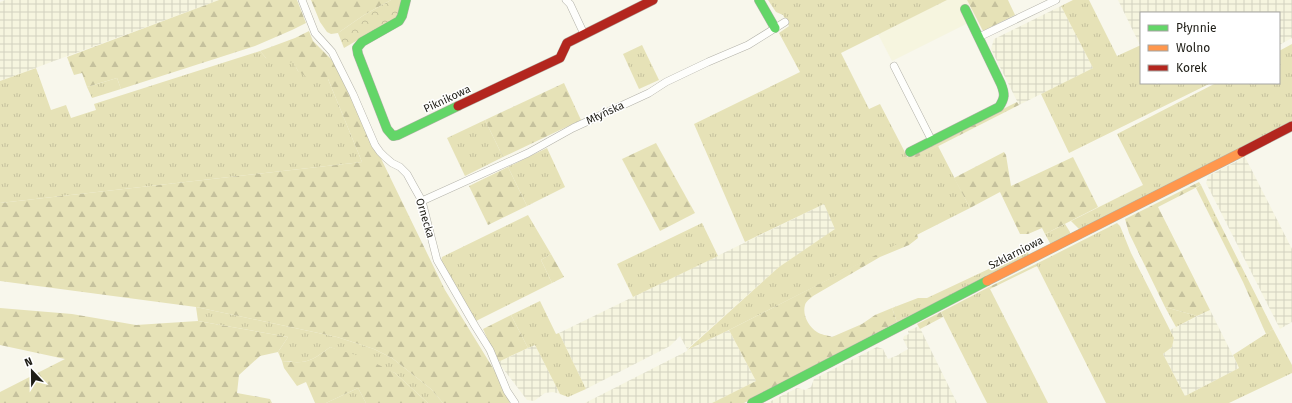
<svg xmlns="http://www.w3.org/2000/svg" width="1292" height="403" font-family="'Fira Sans',sans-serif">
<defs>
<pattern id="industrial-grid" width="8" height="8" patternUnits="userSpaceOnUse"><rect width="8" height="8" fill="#f6f5df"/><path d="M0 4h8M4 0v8" fill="none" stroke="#d2d2bf"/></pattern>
<pattern id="grass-tufts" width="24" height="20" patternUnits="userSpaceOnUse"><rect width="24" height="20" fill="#e6e2b7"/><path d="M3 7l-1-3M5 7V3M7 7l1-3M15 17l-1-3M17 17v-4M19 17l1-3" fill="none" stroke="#c5c19d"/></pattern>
<pattern id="forest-firs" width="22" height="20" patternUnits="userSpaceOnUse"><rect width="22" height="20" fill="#e6e2b7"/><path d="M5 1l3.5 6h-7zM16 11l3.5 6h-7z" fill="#c5c19d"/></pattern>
<pattern id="park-crowns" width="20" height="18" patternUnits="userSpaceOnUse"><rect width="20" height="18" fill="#e6e2b7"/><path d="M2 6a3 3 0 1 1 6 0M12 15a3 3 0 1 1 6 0" fill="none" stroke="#c5c19d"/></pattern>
</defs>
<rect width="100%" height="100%" fill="#f8f7ec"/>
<path fill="#f6f5df" d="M947,0H967L976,19L892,61L878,34Z"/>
<g fill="url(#industrial-grid)">
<path d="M5,0H219L0,81V2Z"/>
<path d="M1118,0H1292V38L1279,45V13H1141L1140,45Z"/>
<path d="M1061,6L1093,68L1019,105L991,49L994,39Z"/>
<path d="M1245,157L1292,249V322L1280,329L1206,183L1208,176Z"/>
<path d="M824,204L836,229L779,267L687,349L680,336L670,346L586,389L559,333Z"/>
<path d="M1210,310L1239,368L1185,396L1163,354L1172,347L1174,338L1170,330Z"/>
<path d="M919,326L957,403H767L797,388L805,390L811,387L814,379L877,347L883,349L888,359L896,356L908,349L903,339L904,336L909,334L908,331Z"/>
<path d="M729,330L756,381L712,403H585L687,351V350Z"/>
<path d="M535,345L560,394L553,392L545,393L534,401L527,400L498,362Z"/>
</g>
<g fill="url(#grass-tufts)">
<path d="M768,0H947L841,53L869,109L880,104L909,160L938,146L970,208L729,330L687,350L779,267L835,229L824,204L745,242L694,124L800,72L779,33L789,26L783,15L776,12Z"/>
<path d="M1073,0H1089L1117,56L1141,45V83H1211L1069,153L1041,94L1093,68L1061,6Z"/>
<path d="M1292,44V123L1082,228L1079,229L1071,221L1143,185L1117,134L1216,83H1279V51Z"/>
<path d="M642,45L659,80L639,89L623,54Z"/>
<path d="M260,51L266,58L293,61L298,71L328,79L362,162L0,203V81L36,68L51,110L66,105L71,118L96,110L94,104Z"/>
<path d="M117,78L121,89L92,98L87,87Z"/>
<path d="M485,120L503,157L465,176L447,138Z"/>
<path d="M547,148L565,187L527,206L508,167Z"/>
<path d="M1201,185L1216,216L1211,218L1196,188Z"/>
<path d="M528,215L551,254L541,260L552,283L476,321L441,261L442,257Z"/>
<path d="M702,223L718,256L633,297L617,264Z"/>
<path d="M1117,223L1120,226L1131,253L1174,338L1172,347L1163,354L1185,396L1239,368L1233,355L1273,329L1292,365V373L1229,403H1106L1036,264Z"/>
<path d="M1065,224L1070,232V235L1051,245L1045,234Z"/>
<path d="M1027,251L1030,256L897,322L892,308L918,298H927Z"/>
<path d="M989,287L1048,403H987L941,312Z"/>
<path d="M540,301L556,334L559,333L586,389L568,397L560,394L535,345L528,348L511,315Z"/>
<path d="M196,307L337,337L374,349L392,358L431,389L443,403H428L395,373L330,347C311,362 306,364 282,361L278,352L288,337L198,321Z"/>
<path d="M1165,307L1197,316L1176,327Z"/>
<path d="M358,388L366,403H326Z"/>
</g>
<g fill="url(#forest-firs)">
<path d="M219,0H297L306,23L292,30L255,46L121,89L117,78L87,87L82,73L74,75L67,57Z"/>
<path d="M311,0H391L364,15L338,33L331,34L327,32L320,22Z"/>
<path d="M967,0H1008L1015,15L983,31Z"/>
<path d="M309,31L313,41L334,62L445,290L496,373L510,403H443L431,389L392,358L374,349L337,337L196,307L0,281V203L362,162L328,79L312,81L298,71L293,62L278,65L266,58L260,51L295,38Z"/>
<path d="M564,83L581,120L503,157L485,120Z"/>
<path d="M1017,102L1019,105L909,161L907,157Z"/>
<path d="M656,143L695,213L660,231L622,159Z"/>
<path d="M1004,152L1006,155L1011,186L1073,157L1098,207L1045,234L1042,228L1028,234H1020L1000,192L970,208L954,178Z"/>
<path d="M508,167L527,206L488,225L469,186Z"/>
<path d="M1199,182L1201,185L1158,207L1210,310L1197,316L1165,307L1129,233L1125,219Z"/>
<path d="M1216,216L1273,329L1266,334L1243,282L1211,218Z"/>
<path d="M917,234L918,238L909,245L880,257L813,296C811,298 806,301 805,305C802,315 809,327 817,332C821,335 827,335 832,337L862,324L875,315L892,308L897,322L744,403H712L756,381L729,330Z"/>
<path d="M551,254L564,277L552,283L541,260Z"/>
<path d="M1036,264L1037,266L990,289L989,287Z"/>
<path d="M0,308L72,314L136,325L198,321L288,337L278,352L260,356L239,375L237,393L270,399L272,403H0V392L65,359L0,345Z"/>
<path d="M941,312L943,317L920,329L917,324Z"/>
<path d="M511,315L528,348L498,362L483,329Z"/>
<path d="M330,347L365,358L395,373L428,403H366L358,388L326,403H315L306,382L297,386L284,368L282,361C306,364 311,362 330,347Z"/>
</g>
<path fill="url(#park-crowns)" d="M391,0H401L398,15L394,19L344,48L338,33L364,15Z"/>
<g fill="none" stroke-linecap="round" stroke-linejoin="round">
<defs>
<g id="street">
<path d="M302,0L315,33L332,52L353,94L375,145L380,152L385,157L392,163L400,167L407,174L413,185L422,201L437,260L475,326L490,350L507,391L515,403"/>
<path d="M566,0L570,4L584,34"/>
<path d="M979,37L1056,0"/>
<path d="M894,66L932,141"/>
<path d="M422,201L528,153L573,128L649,93L666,82L708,62L748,45L785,22"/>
</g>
<g id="fast">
<path d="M406,0L402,16L399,21L362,42L357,48L358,54L387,129L393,136L398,135L458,106"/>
<path d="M759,0L775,28"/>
<path d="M910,152L999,107C1005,98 1005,94 1001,84L965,9"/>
<path d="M752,403L987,281"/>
</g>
<path id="slow" d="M987,281L1242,152"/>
<g id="jam">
<path d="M458,106L560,58L567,43L653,0"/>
<path d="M1242,152L1292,126"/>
</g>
</defs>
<use href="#street" stroke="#b2b1a8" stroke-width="8"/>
<use href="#fast" stroke="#b2b1a8" stroke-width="10"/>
<use href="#slow" stroke="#b2b1a8" stroke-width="10"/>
<use href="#jam" stroke="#b2b1a8" stroke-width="10"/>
<use href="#street" stroke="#fefefc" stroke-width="7"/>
<use href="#fast" stroke="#63d668" stroke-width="9"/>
<use href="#slow" stroke="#ff974d" stroke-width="9"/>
<use href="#jam" stroke="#b3261e" stroke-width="9"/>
</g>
<g text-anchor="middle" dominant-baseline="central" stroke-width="3" stroke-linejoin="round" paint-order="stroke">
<g font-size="11" fill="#1f1e17" stroke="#fff">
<text transform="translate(447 99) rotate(-25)">Piknikowa</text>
<text transform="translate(605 113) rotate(-25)">Młyńska</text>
<text transform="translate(425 218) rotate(73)">Ornecka</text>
<text transform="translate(1016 253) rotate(-27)">Szklarniowa</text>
</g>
</g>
<rect x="1140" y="12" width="140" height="72" fill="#ffffff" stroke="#a5a5a2"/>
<rect x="1148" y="25" width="20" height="6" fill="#63d668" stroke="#a5a5a2"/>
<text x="1176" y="32" font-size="12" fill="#1f1e17">Płynnie</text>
<rect x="1148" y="45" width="20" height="6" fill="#ff974d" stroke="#a5a5a2"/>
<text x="1176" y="52" font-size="12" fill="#1f1e17">Wolno</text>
<rect x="1148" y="65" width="20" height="6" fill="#b3261e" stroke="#a5a5a2"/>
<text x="1176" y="72" font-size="12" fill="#1f1e17">Korek</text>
<g transform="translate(32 371) rotate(338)" stroke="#ffffff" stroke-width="3" paint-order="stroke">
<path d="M0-3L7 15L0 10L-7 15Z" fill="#1f1e17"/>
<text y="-6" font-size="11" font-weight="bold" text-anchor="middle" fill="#1f1e17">N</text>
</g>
</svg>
